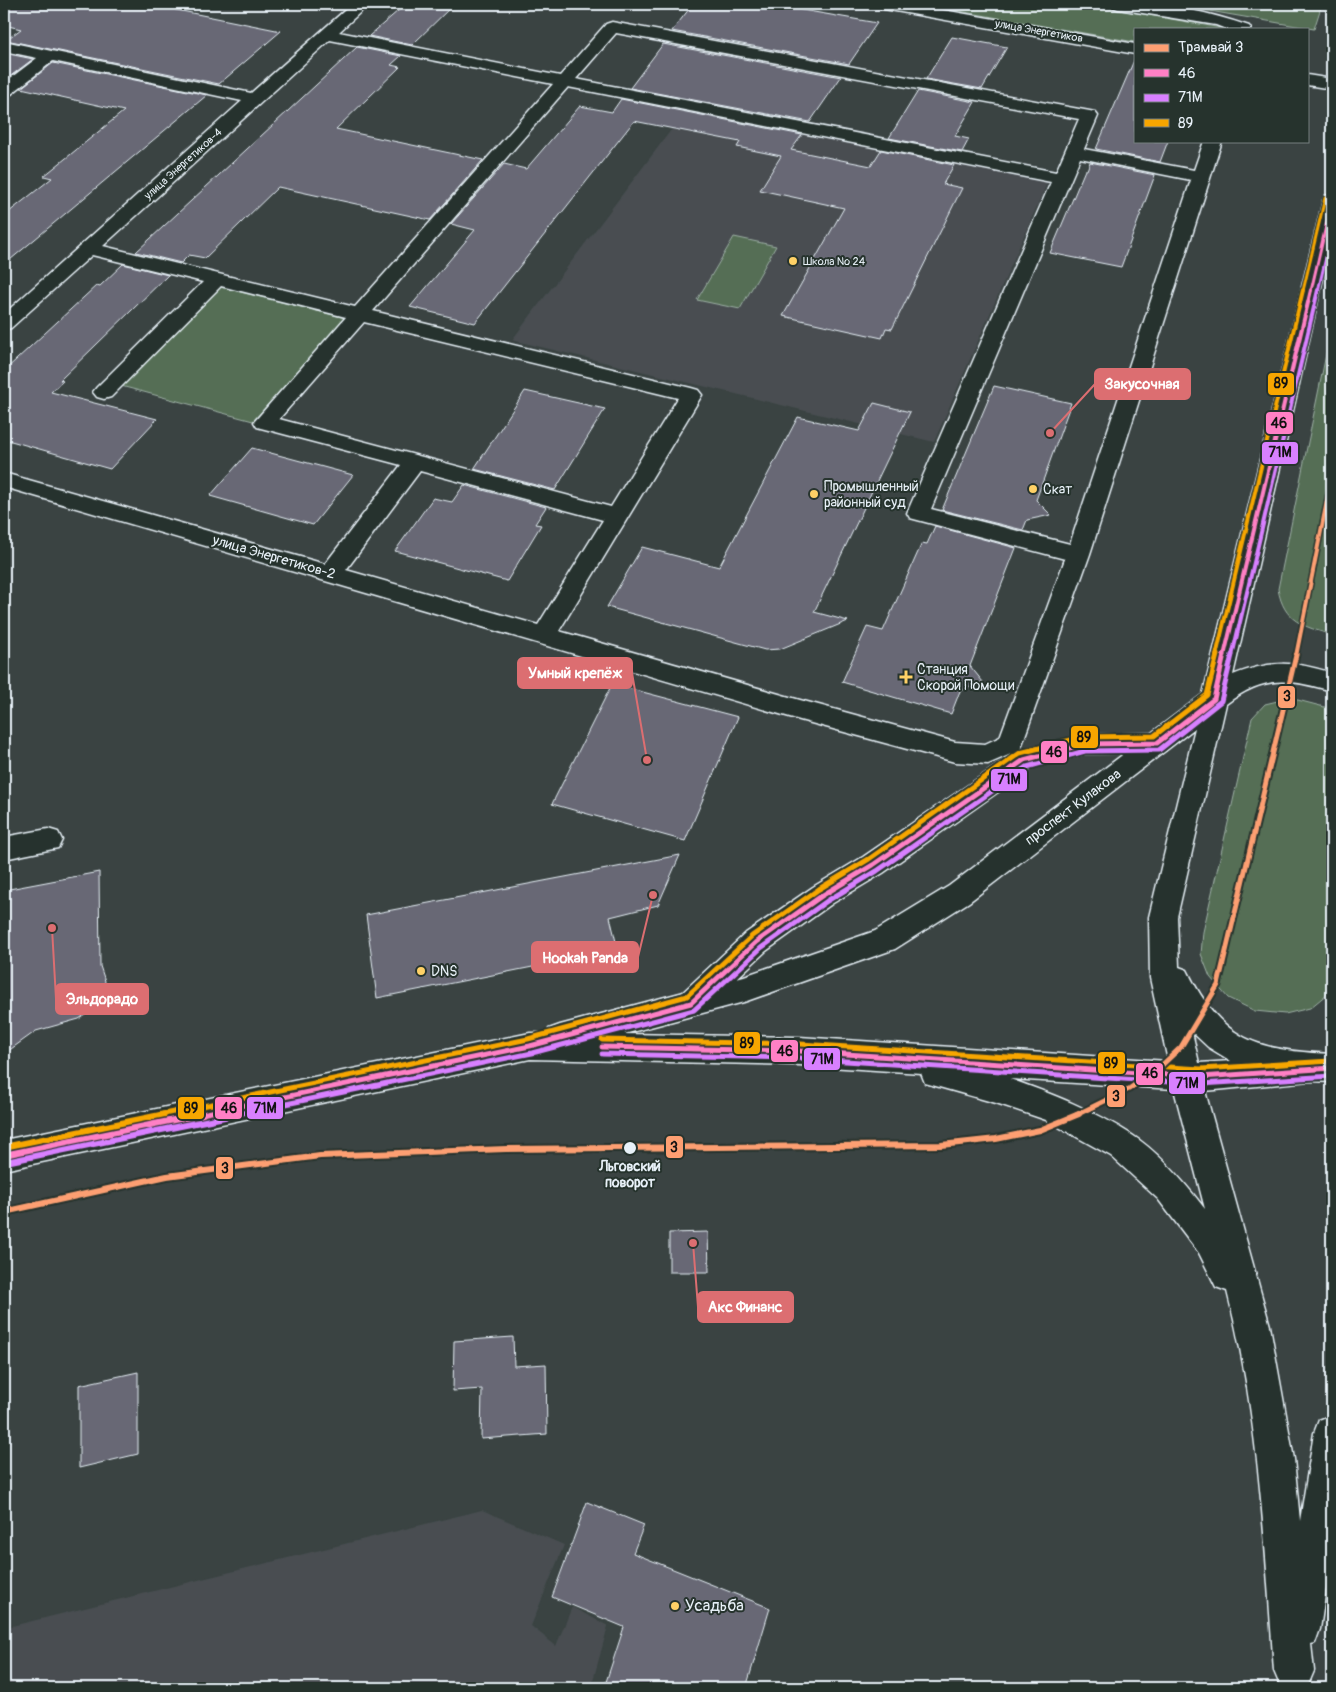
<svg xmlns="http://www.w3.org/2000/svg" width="1336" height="1692" font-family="Pangolin,sans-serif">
<rect width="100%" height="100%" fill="#3a4342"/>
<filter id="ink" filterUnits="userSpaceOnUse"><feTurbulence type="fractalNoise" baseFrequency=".02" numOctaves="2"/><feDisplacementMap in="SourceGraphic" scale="10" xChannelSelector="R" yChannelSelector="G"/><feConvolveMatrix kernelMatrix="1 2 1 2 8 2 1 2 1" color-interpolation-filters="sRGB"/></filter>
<g filter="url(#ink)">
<g fill="#484e51">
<path d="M687,109L1048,181L934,442L512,340Z"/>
<path d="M482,1510L564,1545L531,1626L556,1646L572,1607L608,1626L591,1688H4V1628Z"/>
</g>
<g fill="#546e54" stroke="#9eb0a6">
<path d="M919,4H1087L1227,29H1135V42Z"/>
<path d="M1169,4H1322L1314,29Z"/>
<path d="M734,237L776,246L740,309L697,300Z"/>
<path d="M220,287L345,318L253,421L121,386Z"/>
<path d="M1332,325V635C1303,626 1284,622 1278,589Z"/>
<path d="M1290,698L1332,709V982L1327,994L1310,1008L1285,1014L1255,1011L1228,998L1210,977L1201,954L1203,932L1252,718L1265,704Z"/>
</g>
<g fill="#676874" stroke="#e8f1f8">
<path d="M4,4H147L281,31L219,84L6,40L21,29L4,25Z"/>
<path d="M406,4H454L412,45L369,36Z"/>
<path d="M693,4H768L877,23L849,64L672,31Z"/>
<path d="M952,37L1007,47L982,89L926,79Z"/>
<path d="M663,44L841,77L810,122L630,88Z"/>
<path d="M357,47L401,56L391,65L400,67L336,129L483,160L430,220L278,187L205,258L189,255L181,263L136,252Z"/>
<path d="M4,53L33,59L4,81Z"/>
<path d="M1135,58V141H1168L1160,162L1096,149Z"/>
<path d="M53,63L207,95L4,265V216L52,178L44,176L124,111L21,88Z"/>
<path d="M918,91L975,102L955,136L969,139L962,152L889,138Z"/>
<path d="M621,99L802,135L791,150L871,166L881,150L954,165L943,184L962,188L892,329L886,328L882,338L783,316L844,208L760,190L781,156L737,147L740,142L634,121L475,323L410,307L475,230L451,224L504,164L526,169L580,106L612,112Z"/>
<path d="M1090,162L1155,175L1121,267L1050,253L1085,170H1087Z"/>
<path d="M123,264L168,275L60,380L63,381L51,392L157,419L110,469L4,439V371L97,285L100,286Z"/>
<path d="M994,386L1071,403L1036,500L1051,515L1027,520L1023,530L942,510Z"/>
<path d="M525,391L605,409L555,490L474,469Z"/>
<path d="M874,403L910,412L814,612L848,621L780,649L765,650L607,607L642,547L719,567L798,417L859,431Z"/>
<path d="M252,448L353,475L313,525L210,496Z"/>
<path d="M464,485L546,507L535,524L541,525L507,581L395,551L433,498L452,502Z"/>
<path d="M935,526L1016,548L970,666L983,682L960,691L951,714L842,682L867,627L883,631L922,543L927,544Z"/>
<path d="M612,684L738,717L685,841L552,804Z"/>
<path d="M680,855L658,905L610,917L618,950L377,998L366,915Z"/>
<path d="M99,872L100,966L105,981L102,996L95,1008L79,1019L36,1031L4,1054V890Z"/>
<path d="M708,1232L709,1272H669V1233Z"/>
<path d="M513,1337L514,1366L546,1364L547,1434L481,1439L482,1389L453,1391L454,1341Z"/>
<path d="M138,1372V1454L79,1468V1385Z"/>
<path d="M587,1502L644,1525L633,1553L770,1608L746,1688H604L624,1627L552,1597Z"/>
</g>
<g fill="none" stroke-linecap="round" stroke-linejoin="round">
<defs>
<g id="minor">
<path d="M352,4H369L339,32L560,76L606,24L612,22L1095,112L1098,116L1084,149L1194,170L1204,141H1222L1090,554L1020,750L988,764L955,762L800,720L4,487V473L325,564L401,465L257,427L254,422L346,317L221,286L111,397L104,399L97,397L93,392L97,387L203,282L92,255L11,328L4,330V314L242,101L53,61L10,95L4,96V83L37,58L4,51V41L251,93ZM616,33L1079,119L1056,172L576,79ZM330,40L553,84L355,307L103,246ZM568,87L1051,182L907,513L910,518L1065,559L1000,737L985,744L955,742L800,700L559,631L702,395L698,390L691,388L373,311ZM1080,158L1191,180L1070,544L931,509ZM364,322L678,398L611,507L279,419ZM420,471L603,520L538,625L346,570Z"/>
<path d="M876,4H909L1135,44V54L884,9L878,7Z"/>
<path d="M1110,4C1156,1 1206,11 1249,26L1251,29H1226L1216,25L1118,9L1112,7Z"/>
<path d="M1307,75L1332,79V89L1307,85Z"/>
<path d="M1157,733L1166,736L1170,743L1166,750L1157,753L1084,754L1032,768L883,873L833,903L766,951L701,1012L691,1016L681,1012L676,1003L681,994L746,933L813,887L863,857L1015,753L1084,734Z"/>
<path d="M48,829L58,832L62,840L58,848L4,859V837Z"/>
</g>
<path id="major" d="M1332,194V239L1233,675C1271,660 1293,661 1332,673V691C1288,679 1265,674 1226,704L1177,917L1179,967L1187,970C1222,1042 1257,1050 1332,1054V1082L1310,1081L1205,1091L1270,1326L1294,1459L1300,1521L1314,1433L1319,1420L1332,1415V1549L1320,1629L1315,1643L1311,1644L1314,1671L1308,1685C1298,1689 1290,1689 1280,1685L1274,1671C1265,1544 1259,1415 1227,1291L1216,1287L1199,1253L1158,1199L1111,1156L1046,1120L996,1103L925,1083L921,1073L799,1065L530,1059L4,1170V1140L530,1033H547L549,1029L560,1025L744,976L875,931L949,886L1203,694L1323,200L1325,196ZM1195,728L1149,917L1150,978L1168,1061L799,1037L624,1034L744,1002L895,949L969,902ZM1192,1032L1208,1047L1231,1061L1199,1063ZM1010,1079L1174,1089L1205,1209C1185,1183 1160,1153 1132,1135C1094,1110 1052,1094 1010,1079Z"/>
</defs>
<use href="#minor" stroke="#e8f1f8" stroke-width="3"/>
<use href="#major" stroke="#e8f1f8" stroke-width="3"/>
<use href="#minor" fill="#26332d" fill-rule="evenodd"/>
<use href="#major" fill="#26332d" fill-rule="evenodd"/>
<defs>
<path id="bus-1-far3" d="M1311,291L1332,200"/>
<path id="bus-1-far2" d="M1224,656L1311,290"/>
<g id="bus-1-far1">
<path d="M602,1047L799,1051L1201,1077L1332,1068"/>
<path d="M197,1115L530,1046L691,1003L756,942L823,895L873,865L1024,760L1084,744L1157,743L1214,699L1224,655"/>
</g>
<path id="bus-1" d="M4,1155L203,1114"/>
<path id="bus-2-far3" d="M1318,291L1332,232"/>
<path id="bus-2-far2" d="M1232,656L1318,290"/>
<g id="bus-2-far1">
<path d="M602,1054L799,1058L1201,1084L1332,1076"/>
<path d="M233,1115L532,1053L694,1010L761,948L827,901L877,871L1027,767L1085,751L1159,750L1221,701L1232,655"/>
</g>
<path id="bus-2" d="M6,1162L239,1114"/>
<path id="bus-3-far3" d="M1303,291L1325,198"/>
<path id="bus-3-far2" d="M1216,656L1303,290"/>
<g id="bus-3-far1">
<path d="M602,1040L800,1044L1201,1069L1331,1061"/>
<path d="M159,1115L528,1039L687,996L752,936L819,889L869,859L1020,753L1083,737L1154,736L1207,695L1217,655"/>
</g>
<path id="bus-3" d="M4,1147L165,1114"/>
</defs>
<use href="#bus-1-far3" stroke="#26332d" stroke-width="5.5"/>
<use href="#bus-1-far2" stroke="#26332d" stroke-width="7"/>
<use href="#bus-1-far1" stroke="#26332d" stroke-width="9"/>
<use href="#bus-1" stroke="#26332d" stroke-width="10"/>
<use href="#bus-2-far3" stroke="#26332d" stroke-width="5.5"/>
<use href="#bus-2-far2" stroke="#26332d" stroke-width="7"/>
<use href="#bus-2-far1" stroke="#26332d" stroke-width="9"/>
<use href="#bus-2" stroke="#26332d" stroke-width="10"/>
<use href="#bus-3-far3" stroke="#26332d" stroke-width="5.5"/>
<use href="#bus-3-far2" stroke="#26332d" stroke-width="7"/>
<use href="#bus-3-far1" stroke="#26332d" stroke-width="9"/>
<use href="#bus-3" stroke="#26332d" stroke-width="10"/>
<use href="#bus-1-far3" stroke="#ff80c5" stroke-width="3"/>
<use href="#bus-1-far2" stroke="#ff80c5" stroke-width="4"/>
<use href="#bus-1-far1" stroke="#ff80c5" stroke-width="5"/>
<use href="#bus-1" stroke="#ff80c5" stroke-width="6"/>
<use href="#bus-2-far3" stroke="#d880ff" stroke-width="3"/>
<use href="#bus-2-far2" stroke="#d880ff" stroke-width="4"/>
<use href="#bus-2-far1" stroke="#d880ff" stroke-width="5"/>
<use href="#bus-2" stroke="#d880ff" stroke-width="6"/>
<use href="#bus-3-far3" stroke="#f7a600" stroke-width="3"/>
<use href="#bus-3-far2" stroke="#f7a600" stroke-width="4"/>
<use href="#bus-3-far1" stroke="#f7a600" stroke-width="5"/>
<use href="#bus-3" stroke="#f7a600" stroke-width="6"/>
<defs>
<path id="tram-1-far2" d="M1296,656L1332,476"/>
<path id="tram-1-far1" d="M1076,1115L1129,1089L1159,1068L1181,1047L1218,985L1296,655"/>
<path id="tram-1" d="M4,1212L167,1176L320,1156L506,1149L941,1145L996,1139L1040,1130L1079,1114"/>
</defs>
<use href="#tram-1-far2" stroke="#26332d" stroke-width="7"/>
<use href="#tram-1-far1" stroke="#26332d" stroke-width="9"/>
<use href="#tram-1" stroke="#26332d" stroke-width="10"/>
<use href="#tram-1-far2" stroke="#fd9f72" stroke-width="4"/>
<use href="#tram-1-far1" stroke="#fd9f72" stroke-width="5"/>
<use href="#tram-1" stroke="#fd9f72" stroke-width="6"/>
</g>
</g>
<g fill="#ffd166" stroke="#26332d" stroke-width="2">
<circle cx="793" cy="261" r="5"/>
<circle cx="1033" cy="489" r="5"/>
<circle cx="814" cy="494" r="5"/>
<path d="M903.5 669.5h5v5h5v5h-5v5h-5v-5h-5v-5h5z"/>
<circle cx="421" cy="971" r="5"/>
<circle cx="675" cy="1606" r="5"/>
</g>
<circle fill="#e8f1f8" stroke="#26332d" stroke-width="2" cx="630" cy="1148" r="7"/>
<g text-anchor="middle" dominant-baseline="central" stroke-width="4" stroke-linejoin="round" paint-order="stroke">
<g font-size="11" fill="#e8f1f8" stroke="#26332d">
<text transform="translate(1039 31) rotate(10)">улица Энергетиков</text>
<text transform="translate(183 164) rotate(-42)">улица Энергетиков-4</text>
</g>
<g font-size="11" fill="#e8f1f8" stroke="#26332d" text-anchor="start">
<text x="803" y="261">Школа № 24</text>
</g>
<g font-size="14" fill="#e8f1f8" stroke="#26332d" text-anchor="start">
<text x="824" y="486">Промышленный<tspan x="824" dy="16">районный суд</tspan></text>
<text x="1043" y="489">Скат</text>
<text x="917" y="669">Станция<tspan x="917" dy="16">Скорой Помощи</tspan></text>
<text x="431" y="971">DNS</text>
</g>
<g font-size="14" fill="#e8f1f8" stroke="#26332d">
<text transform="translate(274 557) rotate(16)">улица Энергетиков-2</text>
<text transform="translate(1073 807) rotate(-37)">проспект Кулакова</text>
</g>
<g font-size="14" font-weight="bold" fill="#e8f1f8" stroke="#26332d">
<text x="630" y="1166">Льговский<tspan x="630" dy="16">поворот</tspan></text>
</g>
<g font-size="16" fill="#e8f1f8" stroke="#26332d" text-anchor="start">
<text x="685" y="1606">Усадьба</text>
</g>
</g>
<path fill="none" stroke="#dc6e71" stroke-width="2" d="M1050 433L1095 384M647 760L632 673M653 895L638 957M52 928L56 999M693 1243L698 1307"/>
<g fill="#dc6e71" stroke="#26332d" stroke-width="2">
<circle cx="1050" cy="433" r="5"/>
<circle cx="647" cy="760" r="5"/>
<circle cx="653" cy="895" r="5"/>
<circle cx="52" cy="928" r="5"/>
<circle cx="693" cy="1243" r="5"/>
</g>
<g fill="#dc6e71" stroke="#dc6e71" stroke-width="2">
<rect x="1095" y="369" width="95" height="30" rx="5"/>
<rect x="518" y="658" width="114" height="30" rx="5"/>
<rect x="532" y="942" width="106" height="30" rx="5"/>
<rect x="56" y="984" width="92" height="30" rx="5"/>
<rect x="698" y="1292" width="95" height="30" rx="5"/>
</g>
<g font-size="15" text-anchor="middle" font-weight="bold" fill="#fff">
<text x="1142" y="389">Закусочная</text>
<text x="575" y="678">Умный крепёж</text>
<text x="585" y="963">Hookah Panda</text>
<text x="102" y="1004">Эльдорадо</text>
<text x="745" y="1312">Акс Финанс</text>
</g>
<g stroke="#26332d" stroke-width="2">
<rect x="1267" y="372" width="28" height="24" rx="5" fill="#f7a600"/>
<rect x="1265" y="411" width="29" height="24" rx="5" fill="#ff80c5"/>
<rect x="1261" y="441" width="38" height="24" rx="5" fill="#d880ff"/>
<rect x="1277" y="685" width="19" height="24" rx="5" fill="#fd9f72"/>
<rect x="1070" y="725" width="29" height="24" rx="5" fill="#f7a600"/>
<rect x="1040" y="740" width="28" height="24" rx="5" fill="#ff80c5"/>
<rect x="990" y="768" width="38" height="24" rx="5" fill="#d880ff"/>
<rect x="733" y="1031" width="28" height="24" rx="5" fill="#f7a600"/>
<rect x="770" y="1039" width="29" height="24" rx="5" fill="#ff80c5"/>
<rect x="803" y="1047" width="38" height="24" rx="5" fill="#d880ff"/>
<rect x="1097" y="1051" width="29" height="24" rx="5" fill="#f7a600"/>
<rect x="1135" y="1062" width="29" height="24" rx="5" fill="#ff80c5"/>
<rect x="1168" y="1071" width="38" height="24" rx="5" fill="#d880ff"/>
<rect x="1106" y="1084" width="20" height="24" rx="5" fill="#fd9f72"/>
<rect x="246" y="1096" width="38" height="24" rx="5" fill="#d880ff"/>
<rect x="214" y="1096" width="29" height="24" rx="5" fill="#ff80c5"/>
<rect x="177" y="1096" width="28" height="24" rx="5" fill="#f7a600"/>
<rect x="665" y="1135" width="19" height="24" rx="5" fill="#fd9f72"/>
<rect x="215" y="1156" width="19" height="24" rx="5" fill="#fd9f72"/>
</g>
<g font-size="14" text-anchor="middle" font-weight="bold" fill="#111">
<text x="1281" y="388">89</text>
<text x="1279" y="428">46</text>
<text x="1280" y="457">71М</text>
<text x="1287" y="701">3</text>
<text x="1084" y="742">89</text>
<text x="1054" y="757">46</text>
<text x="1009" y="784">71М</text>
<text x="747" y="1048">89</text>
<text x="785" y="1056">46</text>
<text x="822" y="1064">71М</text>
<text x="1111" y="1068">89</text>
<text x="1150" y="1078">46</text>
<text x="1187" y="1088">71М</text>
<text x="1116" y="1101">3</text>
<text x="265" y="1113">71М</text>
<text x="229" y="1113">46</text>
<text x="191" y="1113">89</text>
<text x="674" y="1152">3</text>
<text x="225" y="1173">3</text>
</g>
<rect width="1336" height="1692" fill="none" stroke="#26332d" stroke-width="20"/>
<rect x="10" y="10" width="1316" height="1672" fill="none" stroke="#e8f1f8" stroke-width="2" filter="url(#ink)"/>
<rect x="1134" y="28" width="175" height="115" fill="#26332d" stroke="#747f7e"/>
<rect x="1144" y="44" width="25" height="8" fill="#fd9f72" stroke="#747f7e"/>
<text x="1178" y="52" font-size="15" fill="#e8f1f8">Трамвай 3</text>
<rect x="1144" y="69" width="25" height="8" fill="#ff80c5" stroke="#747f7e"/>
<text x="1178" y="78" font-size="15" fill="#e8f1f8">46</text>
<rect x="1144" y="94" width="25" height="8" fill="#d880ff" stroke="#747f7e"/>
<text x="1178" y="102" font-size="15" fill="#e8f1f8">71М</text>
<rect x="1144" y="119" width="25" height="8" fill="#f7a600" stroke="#747f7e"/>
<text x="1178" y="128" font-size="15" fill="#e8f1f8">89</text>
</svg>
